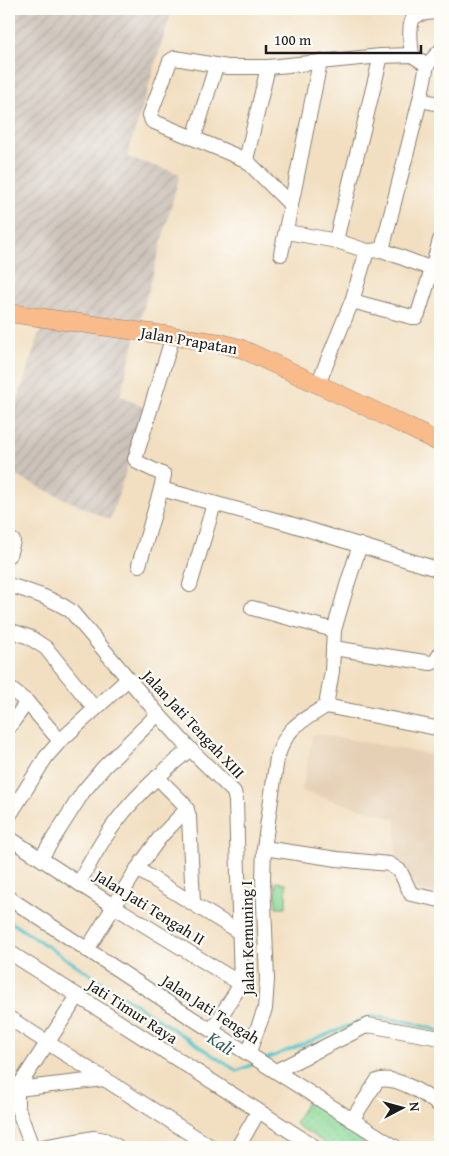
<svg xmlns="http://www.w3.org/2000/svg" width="449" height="1156" font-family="'Gentium Book Plus',serif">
<defs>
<pattern id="industrial-furrows" width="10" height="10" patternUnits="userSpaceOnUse" patternTransform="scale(1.25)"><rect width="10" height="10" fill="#ccc2b9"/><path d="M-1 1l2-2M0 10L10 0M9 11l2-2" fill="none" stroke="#afa69e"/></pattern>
<pattern id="park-dots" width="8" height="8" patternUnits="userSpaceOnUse" patternTransform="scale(1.25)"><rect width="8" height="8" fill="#8bd997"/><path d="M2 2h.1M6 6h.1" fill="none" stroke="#77ba82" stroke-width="1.8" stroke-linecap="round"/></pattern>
</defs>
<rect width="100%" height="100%" fill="#fdfcf7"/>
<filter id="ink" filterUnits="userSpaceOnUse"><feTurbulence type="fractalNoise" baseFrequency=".02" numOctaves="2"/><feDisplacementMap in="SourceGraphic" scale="10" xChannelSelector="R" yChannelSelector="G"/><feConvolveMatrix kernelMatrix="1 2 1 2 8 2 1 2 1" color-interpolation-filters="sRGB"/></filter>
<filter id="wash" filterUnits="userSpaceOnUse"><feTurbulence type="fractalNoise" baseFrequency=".0096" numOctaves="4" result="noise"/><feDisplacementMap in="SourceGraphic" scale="20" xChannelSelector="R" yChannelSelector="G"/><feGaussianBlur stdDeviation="1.12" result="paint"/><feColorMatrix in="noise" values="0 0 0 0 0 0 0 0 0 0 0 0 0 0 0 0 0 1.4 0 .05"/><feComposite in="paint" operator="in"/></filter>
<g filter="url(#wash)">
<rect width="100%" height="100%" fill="#f2dfc1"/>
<path fill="#e5d0b5" d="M319,734L440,756V895L414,889L396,860V819L302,791L313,735Z"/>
<path fill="url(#industrial-furrows)" d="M9,9H172L127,157L180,174L120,395L146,409L110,520L9,473V428L46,312L9,306Z"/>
<path fill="url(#park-dots)" stroke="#547a5a" d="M308,1099L381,1147H331L295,1124Z"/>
<path fill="#8bd997" stroke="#547a5a" d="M276,882L286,883V907H276Z"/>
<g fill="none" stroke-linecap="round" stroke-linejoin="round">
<g stroke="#56c4cc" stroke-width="3">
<path d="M9,921L237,1071L256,1063"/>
<path d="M266,1059L373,1016L409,1022L440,1031"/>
</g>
</g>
</g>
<g filter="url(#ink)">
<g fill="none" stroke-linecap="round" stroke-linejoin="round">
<defs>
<g id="minor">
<path d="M427,65L440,51"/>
<path d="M420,100L440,104"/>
<path d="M194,138L216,66"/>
<path d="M246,160L268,67"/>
<path d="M291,205L320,62"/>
<path d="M287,232L337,241"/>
<path d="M367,251L337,241V236L381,56L412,55"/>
<path d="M281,254L291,205L246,160L152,121L150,115L170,61L175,58L227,67H268L381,56"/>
<path d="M432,269L440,240"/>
<path d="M352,301L412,317H416L418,314L432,269L382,250"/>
<path d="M173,336L135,459L139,463L164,475L161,489L287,523L440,570"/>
<path d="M318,384L352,301L367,251L382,250L420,100L427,65L412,55C411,46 407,20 416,16C422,12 433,13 440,11"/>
<path d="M9,555L13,541"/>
<path d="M139,565L161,489"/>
<path d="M9,585C30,592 52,598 71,611L158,714L190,749L234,792L236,801L241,984L212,1030"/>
<path d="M190,585L214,504"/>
<path d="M252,608L334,630"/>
<path d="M9,630L29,637L46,648L95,709"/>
<path d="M333,648L431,663L436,661L440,654"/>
<path d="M9,688L27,702L60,741"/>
<path d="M326,706L436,728"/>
<path d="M9,727L27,702"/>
<path d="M157,777L184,804L189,816L193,903"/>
<path d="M9,816L46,757L60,741L128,679"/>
<path d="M9,838L115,907L241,984"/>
<path d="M264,848L337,859L389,864L400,871L411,894L440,900"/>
<path d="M41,858L83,792L104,767L158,714"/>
<path d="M137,869L239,932"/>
<path d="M79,883C88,866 97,849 108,833C130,800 160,774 190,749"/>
<path d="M9,898L176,1008L395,1147"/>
<path d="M87,950L137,869L161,836L187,809"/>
<path d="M9,952L315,1147"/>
<path d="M9,1018L211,1147"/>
<path d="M248,1054L265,1009L267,980L263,879L264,848L277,758C287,726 299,723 326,706L332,671L334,630L348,582L360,545"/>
<path d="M276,1071L368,1025L440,1038"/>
<path d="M17,1089L104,1079"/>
<path d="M352,1120L377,1081C395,1074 426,1095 440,1106"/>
<path d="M32,1147L17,1106V1089L78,996"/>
<path d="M43,1147L94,1138L105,1140L118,1147"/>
<path d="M238,1147L258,1112"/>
</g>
<path id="major" d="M9,313L221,343L242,349L375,411L440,443"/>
</defs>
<use href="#minor" stroke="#877e6e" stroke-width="16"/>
<use href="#major" stroke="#877e6e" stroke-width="19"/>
<use href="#minor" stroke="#fff" stroke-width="14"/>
<use href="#major" stroke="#fabb8b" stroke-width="18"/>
</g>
</g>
<g text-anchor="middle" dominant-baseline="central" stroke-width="4.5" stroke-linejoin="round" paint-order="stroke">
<g font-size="16" fill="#1c1c1c" stroke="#fdfcf7">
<text transform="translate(189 340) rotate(10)">Jalan Prapatan</text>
<text transform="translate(194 724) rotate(47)">Jalan Jati Tengah XIII</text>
<text transform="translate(150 907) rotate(32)">Jalan Jati Tengah II</text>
<text transform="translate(247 938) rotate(-91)">Jalan Kemuning I</text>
<text transform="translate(211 1009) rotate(33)">Jalan Jati Tengah</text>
<text transform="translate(133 1011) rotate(33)">Jati Timur Raya</text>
</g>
<g font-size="18" font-style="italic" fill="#335f62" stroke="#fdfcf7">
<text transform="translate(221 1043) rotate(33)">Kali</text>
</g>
</g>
<rect width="449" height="1156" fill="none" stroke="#fdfcf7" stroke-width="30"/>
<g transform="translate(402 1108) rotate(84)" stroke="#fdfcf7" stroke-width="4" paint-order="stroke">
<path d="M0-4L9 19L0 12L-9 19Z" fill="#1c1c1c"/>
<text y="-8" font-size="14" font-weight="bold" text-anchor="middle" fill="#1c1c1c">N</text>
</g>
<path d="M266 45v8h155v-8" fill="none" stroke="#1c1c1c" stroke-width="2.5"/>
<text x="274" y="45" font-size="15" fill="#1c1c1c" stroke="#fdfcf7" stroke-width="4" paint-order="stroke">100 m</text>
</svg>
